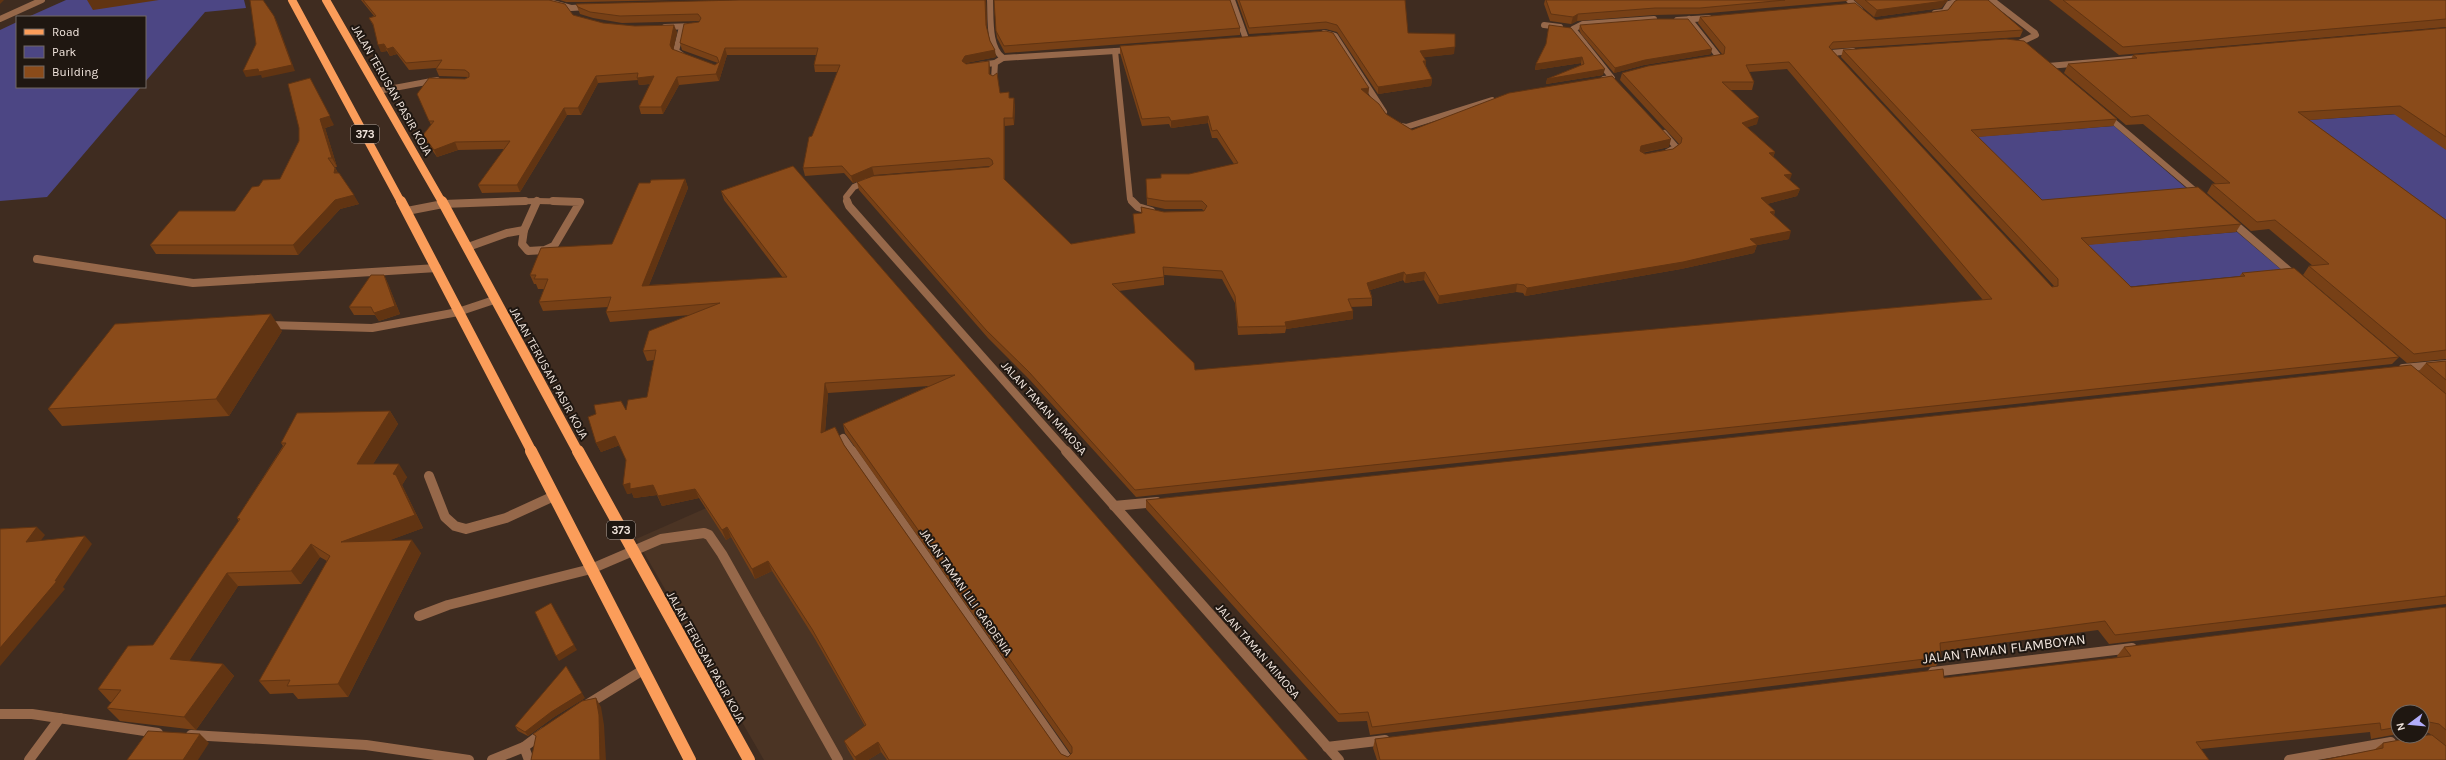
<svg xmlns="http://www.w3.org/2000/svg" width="2446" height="760" font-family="Karla,sans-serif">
<rect width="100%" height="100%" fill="#3f2c20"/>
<path fill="#4b3424" d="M788,472L985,760H764L636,539Z"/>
<g fill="#4c4684">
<path d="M66,0H244L246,8L205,12L145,82V17H28Z"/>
<path d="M17,22V87H141L47,197L0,201V30Z"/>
<path d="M2446,111V226L2293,121Z"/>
<path d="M2114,126L2193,194L2044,207L1974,137Z"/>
<path d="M2237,232L2284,272L2125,287L2083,245Z"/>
</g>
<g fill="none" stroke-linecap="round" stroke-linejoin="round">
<g stroke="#96684a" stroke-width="6">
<path d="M378,91L437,80"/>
<path d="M537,201L580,202"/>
<path d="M494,202L537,201"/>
<path d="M536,202L537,201"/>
</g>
<g stroke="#96684a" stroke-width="8">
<path d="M537,201L524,230L522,244L528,251L545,250L554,246L580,202L553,201"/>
<path d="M407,211L443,204L525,201"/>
<path d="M468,247L507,233L524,230"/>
<path d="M37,259L193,283L437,268"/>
<path d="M270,325L372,328L458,312L494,300"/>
</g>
<g stroke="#96684a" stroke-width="10">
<path d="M429,476L445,517L455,526L466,529L506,518L554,496"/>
<path d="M419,616L448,605L591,569L661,539L704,533L709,535L722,554L838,760"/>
</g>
<g stroke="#96684a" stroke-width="6">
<path d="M542,0L571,8L588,7"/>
<path d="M990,0C991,17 988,47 1003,58L1131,50"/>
<path d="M1232,0L1246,39"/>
<path d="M1849,0L1860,10"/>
<path d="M1992,0L2035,33L2036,35L2019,43"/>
<path d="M1935,13L1944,12L1949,4L1963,0"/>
<path d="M0,19L42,0"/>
<path d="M1689,19L1719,57L1712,59"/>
<path d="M1677,20L1709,18"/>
<path d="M1544,25L1560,27"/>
<path d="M665,27L694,26"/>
<path d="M682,27L676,51L684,57"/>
<path d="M1324,33L1335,36L1384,112"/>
<path d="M1115,51L1130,199L1133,202"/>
<path d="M1835,57L1831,53L1853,51"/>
<path d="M979,65L995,63L1003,58"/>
<path d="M2048,66L2141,58"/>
<path d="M994,79L995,63"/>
<path d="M1604,79L1612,78L1573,29L1583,24L1654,19"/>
<path d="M2107,116L2199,194"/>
<path d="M1396,125L1406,127L1492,100"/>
<path d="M1664,133L1676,147L1667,152"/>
<path d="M848,202L846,197L854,187L867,181"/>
</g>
<g stroke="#96684a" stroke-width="8">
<path d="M847,201L849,206L1067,452"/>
<path d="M1132,201L1138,207L1151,211"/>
<path d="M2231,221L2295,276"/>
<path d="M2403,368L2446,364"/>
<path d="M843,438L853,452"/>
</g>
<g stroke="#96684a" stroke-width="10">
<path d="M852,451L1068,760"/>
<path d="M1066,451L1339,760"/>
<path d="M1114,506L1157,502"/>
<path d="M1933,672L2132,648"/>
<path d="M588,704L643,670"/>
<path d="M0,714H32L158,733"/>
<path d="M191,735L366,745L469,760"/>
<path d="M524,747L529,760"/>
<path d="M1327,747L1385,740"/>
<path d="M29,760L60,718"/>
<path d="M492,760L524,747L544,732"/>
<path d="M2289,760L2391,742"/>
</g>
<g stroke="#fb9d5a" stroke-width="8">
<path d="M292,0L401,202"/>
<path d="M326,0L442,202"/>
</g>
<g stroke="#fb9d5a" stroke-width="10">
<path d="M401,201L532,452"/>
<path d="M442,201L578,452"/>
</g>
<g stroke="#fb9d5a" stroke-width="12">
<path d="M531,451L690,760"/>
<path d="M578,451L749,760"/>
</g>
</g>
<g fill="#774016" fill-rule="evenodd">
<path d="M361,0H549L573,15L603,23L677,32L673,50L715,65L718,63L682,50L680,43L700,21L622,23L593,18L580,14L576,4L986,0L987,28L990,41L996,57L966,63L965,64L990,68V74L1000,93L1010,98L1015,105L1014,125L1005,126V180L1071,244L1135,233L1141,213V207L1164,212L1204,211L1202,209H1165L1147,205L1146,179L1161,178L1189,174L1234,164L1217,138H1212L1208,123L1171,128L1169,124L1142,126L1120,53V46L1369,88L1368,95L1386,114L1412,130L1669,147L1642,153L1645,154L1673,149L1679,144L1620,80L1622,73L1722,54L1698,23L1700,17L1876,20L2023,30L2020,37L1831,49L2052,287L2054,286L1841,57L1843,50L2117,119L2113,126L1978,137L2042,200L2241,224L2236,232L2088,245L2131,287L2239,277L2242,273L2399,357L2392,364L1136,497L1030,380L988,338L859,190L857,182L989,167L991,166H990L874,175L853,183L844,173L805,176L803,168L812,136L838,72H815L814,65L816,55H727L719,81L679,85L663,114H641L639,107L650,84L639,85L638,80L598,83L581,115H567L520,192L482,193L478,185L504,149L458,150L437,157L427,143L423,135L431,125L417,94L465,79L468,77L439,76L436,69V68L409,70L397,54L390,56L387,51L381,52L374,27L369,18L374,16ZM1787,69L1983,300L1195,370L1119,291L1164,285V275L1222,279L1235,303L1238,335L1285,333L1286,329L1353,319V311L1351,307L1372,306V298L1370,290L1403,280L1405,283L1424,280L1438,304L1516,292L1523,293L1525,296L1681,269L1754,253L1757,245L1789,239L1774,215L1775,211L1767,204L1797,196L1800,189L1790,180L1773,157L1775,152L1747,127L1757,124L1730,90H1752L1754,82L1749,72Z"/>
<path d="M560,0H672L585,2H566Z"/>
<path d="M1237,0H1405L1408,33L1454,54L1424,57L1426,67L1432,79L1431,86L1378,94L1337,32L1326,29L1249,34Z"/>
<path d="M1545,0H1848L1847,1L1698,14L1654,15L1577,21L1571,24L1550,21L1544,4Z"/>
<path d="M1854,0H1948L1941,8L1874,17Z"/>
<path d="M2049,0H2446V27L2119,55Z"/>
<path d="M1549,25L1603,75L1546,84L1547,79L1581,65V63L1535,70L1536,64L1546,44Z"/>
<path d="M1580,25L1711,54L1644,65L1614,73L1581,34L1579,29Z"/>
<path d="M1240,28V35L1005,53L997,38L996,31Z"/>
<path d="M2446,28V150L2394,114L2309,120L2446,220V359L2407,363L2303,275L2309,266H2313L2269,229L2251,231L2207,193L2212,184H2216L2143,124L2126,125L2064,73L2068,64L2131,59L2133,55Z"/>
<path d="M334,125L325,128L337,167H335L338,173L359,204L340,209L298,255L156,254L150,245L235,211L259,186L280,179L299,141V128Z"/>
<path d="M793,166L1308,760H887L881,752L868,760H854L848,750L844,741L865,726L815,639L772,571L755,579L731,537L726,540L699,498L662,506L657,495L634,498L632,493L627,494L626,460L620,445L601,452L596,443L626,410L647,397L654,360L647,361L643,351L690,315L610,322L606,312L608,307L543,311L539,302L544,289H538L536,284H534L530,275L612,244L650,183L685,179L688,188L649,285L783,278L724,200L721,191ZM929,386L843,424L845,433L1071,754L1068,757L1061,754L844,445L825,432L828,393Z"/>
<path d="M384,275L388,284L400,314L379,321L375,315H354L349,307Z"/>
<path d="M282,331L229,416L62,426L48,409Z"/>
<path d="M2446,361V604L2109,644L2098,630L1941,651V657L1936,666L1370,735L1367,721L1338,722L1146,509V500L2419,371L2426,363Z"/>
<path d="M390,411L398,424L373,464L407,477L402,485L423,528L387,541L421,553L348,697L298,699L293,693L270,694L259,681L327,561L320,557L301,584L238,586L189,661L223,664L234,676L196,730L120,721L107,708L112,702H110L98,689L153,645L239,521L237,518L283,446L281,443Z"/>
<path d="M2446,607V760L2374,750L2383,743L2431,735L2429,733L2422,732V712H2398V734L2371,739L2370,732L2201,749L2209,760H1377L1373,748L1375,739L1944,678L2118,658L2117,656L2124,647Z"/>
<path d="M585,698L554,717L528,736L518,731L515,726Z"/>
</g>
<g fill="#613412">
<path d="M0,0H4L0,4Z"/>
<path d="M87,0H159L93,10Z"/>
<path d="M985,0H986L987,32L986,25Z"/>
<path d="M1945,0H1948L1941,8L1874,17L1877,10Z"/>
<path d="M1578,14L1577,21L1571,24L1573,17Z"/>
<path d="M274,16L277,22L295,71L262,78L261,75L246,77L243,71Z"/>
<path d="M674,25L677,32L673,52L670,45Z"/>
<path d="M384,44L387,51L381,52L378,45Z"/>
<path d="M393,47L397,54L390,56L387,49Z"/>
<path d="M1455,47L1454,54L1419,58L1420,51Z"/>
<path d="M725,48L727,55L719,81L716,74Z"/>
<path d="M1712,49L1711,54L1644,65L1614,73L1615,68L1645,60Z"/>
<path d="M995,50L996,57L966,63L963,68L962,61L965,56Z"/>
<path d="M1582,57L1581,63L1535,70L1536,64Z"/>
<path d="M989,61L990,68V81L989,74Z"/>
<path d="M1423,61H1426V68Z"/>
<path d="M1605,69L1603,75L1546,84L1547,79Z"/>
<path d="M596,76L598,83L581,115L578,108Z"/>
<path d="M654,76L656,83L639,85L637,78Z"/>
<path d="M677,77L679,85L663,114L661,107Z"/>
<path d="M310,78L334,125L325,128L337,167L332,158L320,119Z"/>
<path d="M1432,79L1431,86L1378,94V87Z"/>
<path d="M1369,88L1368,95L1361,89Z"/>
<path d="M1014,98L1015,105L1014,125L1013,118Z"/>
<path d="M564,108L567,115L520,192L517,185Z"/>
<path d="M1208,116V123L1171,128V121Z"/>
<path d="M1759,117L1757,124L1740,130L1742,123Z"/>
<path d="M1004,118L1005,126V187L1004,179Z"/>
<path d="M1671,139L1669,147L1639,153L1638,158L1641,146Z"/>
<path d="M455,142L458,150L437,157L434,150Z"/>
<path d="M1775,152L1772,159L1769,153Z"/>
<path d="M872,167L874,175L853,183L851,176Z"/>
<path d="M335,168L340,177L334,173Z"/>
<path d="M1792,174L1789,182L1784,175Z"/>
<path d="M685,179L688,188L645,295L642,286Z"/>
<path d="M1800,189L1797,196L1759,206L1761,198Z"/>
<path d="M354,195L359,204L340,209L298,255L293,245L335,200Z"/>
<path d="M1775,211L1772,219L1770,212Z"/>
<path d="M1791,231L1789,239L1748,247L1750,239Z"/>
<path d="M1757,245L1754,253L1681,269L1525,296L1527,288Z"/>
<path d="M1404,272L1403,280L1367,291V283Z"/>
<path d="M1425,272L1424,280L1405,283L1406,275Z"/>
<path d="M384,275L388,284L400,314L379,321L374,313Z"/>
<path d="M1517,284L1516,292L1438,304L1439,296Z"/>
<path d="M1353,311V319L1286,329V326L1285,322Z"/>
<path d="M271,314L282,331L229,416L216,399Z"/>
<path d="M825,383L828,393L824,443L821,433Z"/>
<path d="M390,411L398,424L365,477L357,464Z"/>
<path d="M615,436L620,445L601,452L596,443Z"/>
<path d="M399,464L407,477L402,485L423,528L350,555L341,542L393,474Z"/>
<path d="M630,483L653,485L657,495L634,498L632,493L627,494L623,485Z"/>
<path d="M695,489L699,498L662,506L658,496Z"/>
<path d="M37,527L45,535L34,550L26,542Z"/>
<path d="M727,527L731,537L726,540L722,530Z"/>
<path d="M85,536L92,544L63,587L65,589L0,666V648L55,581Z"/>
<path d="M412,540L421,553L348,697L338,684Z"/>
<path d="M311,544L320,557L301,584L291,571Z"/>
<path d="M768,561L772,571L755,579L752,569Z"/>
<path d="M227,573L238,586L182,672L170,659Z"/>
<path d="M551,603L577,650L559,661L556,656Z"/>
<path d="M223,664L234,676L196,730L184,717Z"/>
<path d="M582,693L585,698L554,717L528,736L525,732L551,712Z"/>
<path d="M596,698L601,707L604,725L606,760H600Z"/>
<path d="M200,734L209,743L198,760H183Z"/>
<path d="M878,742L881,752L868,760H856L855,757Z"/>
</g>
<g fill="#8a4b1a" stroke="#613412" fill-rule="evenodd">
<path d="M250,0H263L274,16L292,65L259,72L258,69L243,71L256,44Z"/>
<path d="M363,0H549L565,4L573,15L603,23L635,26L674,25L670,45L672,49L715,65L719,62L717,57L680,43L684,24L699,22L701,18L698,14L620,16L590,12L578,7L576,4L739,0H985L986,25L990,41L995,50L965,56L962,61L966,64L989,61V74L993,76L997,73L1000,93L1009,92V98H1014L1013,118H1004V179L1071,244L1135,233L1133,214L1142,213L1141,207L1164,212L1204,211L1207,206L1202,201H1165L1147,198L1146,179L1161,178V174H1189L1238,163L1217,130L1212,131L1208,116L1171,121L1169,117L1142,119L1120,46L1326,31L1333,33L1369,88L1361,89L1379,104L1386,114L1412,130L1509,93L1612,76L1671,139L1641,146L1640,151L1645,154L1673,149L1681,143L1682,138L1622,73L1648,66L1724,54L1725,47L1700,17L1855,3L1876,20L1948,10L1955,1L1958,0H1988L2023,30L1833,42L1829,47L2052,287L2058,286V279L1843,50L2006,39L2024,41L2117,119L1971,130L2042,200L2198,187L2241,224L2081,238L2131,287L2245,276L2242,273L2294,268L2399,357L1135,490L1029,372L986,330L857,182L873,176L989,167L993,164L992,160L989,158L872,167L851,176L842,166L803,168L809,137L812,136L840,65H814L818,48H725L716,74L677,77L661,107H639L654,76L637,78L638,73L596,76L578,108H564L517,185H478L510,141L455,142L434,150L423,135L434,121H429L417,94L429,78L465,79L469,77V73L465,70L436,69L442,60L406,63L393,47L387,49L384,44L378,45L373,24L369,18L376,16ZM1789,62L1992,299L1195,370L1194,363L1112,284L1164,277L1163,267L1222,271L1235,296L1238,327L1286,326L1285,322L1353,311L1348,299L1372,298L1367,283L1404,272L1406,275L1425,272L1439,296L1517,284L1524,285L1527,288L1683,262L1757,245L1750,239L1791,231L1770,212L1775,211L1761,198L1800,189L1784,175L1792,174L1769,153L1775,152L1742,123L1759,117L1722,82H1754L1746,65Z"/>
<path d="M994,0H1230L1240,28L1004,46L996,31Z"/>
<path d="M1239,0H1405L1408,33L1455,34V47L1420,51L1426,61H1423L1432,79L1378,87L1337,25L1326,22L1249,28Z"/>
<path d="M1546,0H1785L1700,8H1655L1578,14L1573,17L1551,14Z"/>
<path d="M1865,0H1945L1944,1L1877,10Z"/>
<path d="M2063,0H2446V19L2123,47Z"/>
<path d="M1655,19H1688L1712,49L1645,60L1615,68L1582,30L1580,25Z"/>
<path d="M1549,25L1571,28L1605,69L1547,79L1584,64L1582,57L1536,64L1546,44Z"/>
<path d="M2446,28V137L2400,106L2298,112L2446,220V350L2414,354L2309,266L2329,264L2275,220L2257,222L2212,184L2230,183L2148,115L2131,117L2068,64L2137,58L2133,55Z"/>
<path d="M310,78L330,116L320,119L332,158H328L335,168L334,173H339L354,195L335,200L293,245H150L179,211H235L252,187L259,186L263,180L280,179L299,141V128L288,84Z"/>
<path d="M793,166L1308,760H889L878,742L855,757L844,741L866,725L812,629L768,561L752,569L727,527L722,530L695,489L658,496L653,485L630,489V483L623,485L626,460L615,436L596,443L588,417L596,414L594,405L621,401L626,410L628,400L647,397L656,350L643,351L649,331L720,303L606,312L611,297L539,302L548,279H534L536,275H530L541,248L612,244L639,183H650L651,180L685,179L642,286L787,277L721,191ZM955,375L843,424L1072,747V753L1068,757L1061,754L844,445L835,427L821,433L825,383Z"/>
<path d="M371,275H384L395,306L374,313L371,307H349Z"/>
<path d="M271,314L216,399L48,409L115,324Z"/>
<path d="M2446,361V380L2426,363Z"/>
<path d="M2411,365L2446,394V596L2115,635L2105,621L1940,643L1941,657L1372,727L1368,712L1339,714L1146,500Z"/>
<path d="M390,411L357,464H399L393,474L396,475L415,515L341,542L412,540L338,684L287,686L290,680L259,681L330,556L311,544L291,571L227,573L170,659L223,664L184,717L107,708L121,690L98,689L128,646L153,645L240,519L237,518L286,443H281L297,413Z"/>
<path d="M37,527L26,542L85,536L55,581H57L0,648V529Z"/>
<path d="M551,603L574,645L556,656L535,612Z"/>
<path d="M2446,607V730L2439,724L2429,722L2422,723V712H2398V727L2381,730L2380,723L2196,742L2209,760H1380L1375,739L1943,669L1944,678L2131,656L2124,647Z"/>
<path d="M566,666L582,693L551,712L525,732L515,726Z"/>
<path d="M596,698L599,715L600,760H531L536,736L533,734L582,701Z"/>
<path d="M148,731L200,734L183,760H127Z"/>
<path d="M2428,735H2432L2446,746V760H2323L2383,748V743Z"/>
</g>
<g text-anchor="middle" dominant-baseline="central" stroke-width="4" stroke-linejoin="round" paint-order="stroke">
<g fill="#1f1711" stroke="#b1a69f" stroke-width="1">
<rect x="351" y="125" width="28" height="18" rx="3"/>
<rect x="607" y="521" width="28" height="18" rx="3"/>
</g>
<g font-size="11" font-weight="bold" fill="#f0e4dc">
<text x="365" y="134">373</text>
<text x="621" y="530">373</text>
</g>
<g font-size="12" fill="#f0e4dc" stroke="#1f1711">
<text transform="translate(392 90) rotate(60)">JALAN TERUSAN PASIR KOJA</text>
<text transform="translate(549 373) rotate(61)">JALAN TERUSAN PASIR KOJA</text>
<text transform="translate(1044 408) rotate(48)">JALAN TAMAN MIMOSA</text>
<text transform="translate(966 592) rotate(55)">JALAN TAMAN LILI GARDENIA</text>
<text transform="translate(1258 651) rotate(49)">JALAN TAMAN MIMOSA</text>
<text transform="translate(706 657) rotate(61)">JALAN TERUSAN PASIR KOJA</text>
</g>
<g font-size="14" fill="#f0e4dc" stroke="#1f1711">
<text transform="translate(2004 649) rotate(-7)">JALAN TAMAN FLAMBOYAN</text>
</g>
</g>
<rect x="16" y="16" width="130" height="72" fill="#1f1711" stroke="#736962"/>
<rect x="24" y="29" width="20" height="6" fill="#fb9d5a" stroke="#736962"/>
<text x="52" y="36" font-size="12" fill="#f0e4dc">Road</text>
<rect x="24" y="46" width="20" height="12" fill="#4c4684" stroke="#736962"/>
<text x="52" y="56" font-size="12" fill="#f0e4dc">Park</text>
<rect x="24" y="66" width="20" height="12" fill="#8a4b1a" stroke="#736962"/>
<text x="52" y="76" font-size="12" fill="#f0e4dc">Building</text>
<g transform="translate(2410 724) rotate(254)"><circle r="19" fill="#1f1711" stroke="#736962"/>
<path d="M0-3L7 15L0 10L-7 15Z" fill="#b1adfa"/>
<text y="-6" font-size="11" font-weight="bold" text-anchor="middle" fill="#f0e4dc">N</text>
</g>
</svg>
